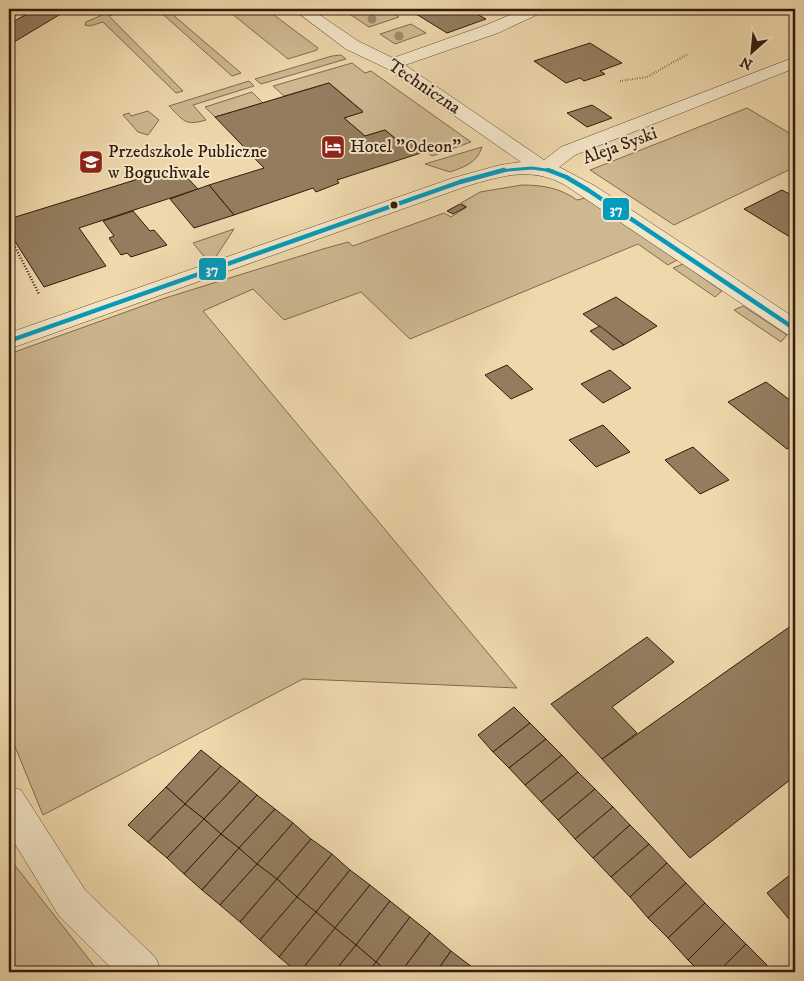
<svg xmlns="http://www.w3.org/2000/svg" width="804" height="981" font-family="'IM FELL DW Pica',serif">
<rect width="100%" height="100%" fill="#eed8ac"/>
<filter id="stains"><feTurbulence type="fractalNoise" baseFrequency=".004" numOctaves="4"/><feColorMatrix values="0 0 0 0 .2 0 0 0 0 .09 0 0 0 0 .02 0 0 0 .5 -.17"/></filter>
<radialGradient id="worn" r=".72"><stop offset=".6" stop-color="#630" stop-opacity="0"/><stop offset="1" stop-color="#630" stop-opacity=".3"/></radialGradient>
<g fill="#ceb891" stroke="#806a4e">
<path d="M116,9H126L109,16L183,91L176,93L103,22L90,26L85,25L86,22Z"/>
<path d="M157,9H166L241,73L232,76Z"/>
<path d="M226,9H266L318,48L317,50L288,59Z"/>
<path d="M342,9H387L399,17L369,27Z"/>
<path d="M411,24L426,33L395,44L380,34Z"/>
<path d="M341,55L346,59L261,84L255,79L332,56Z"/>
<path d="M352,63L365,73L371,71L471,142L432,156L413,140L401,143L385,130L365,136L344,118L363,111L329,83L284,96L273,86Z"/>
<path d="M249,81L254,86L193,105L206,120C185,126 184,121 169,106Z"/>
<path d="M252,92L263,103L215,117L205,107Z"/>
<path d="M747,108L791,134L795,132V167L674,225L590,170Z"/>
<path d="M148,111L159,120L148,135L138,132L123,115L129,113L131,116Z"/>
<path d="M482,147C477,163 464,167 450,172L425,164Z"/>
<path d="M522,185C543,185 560,188 577,200L585,198L677,260L668,265L638,244L410,339L361,292L284,320L253,289L203,311L517,688L303,679L43,815L9,732V354L162,299L323,249L348,242L353,246L444,213L451,217L467,207L461,203L480,192Z"/>
<path d="M234,229L215,258L208,261L193,243Z"/>
<path d="M683,264L722,291L715,297L673,268Z"/>
<path d="M743,306L787,335L781,342L734,310Z"/>
<path d="M9,858L99,972H9Z"/>
</g>
<g fill="#947d5f" stroke="#321b0b">
<path d="M36,9H69L9,45V24Z"/>
<path d="M408,9H468L486,19L447,33Z"/>
<path d="M590,43L622,63L600,71L605,74L584,81L580,78L566,83L534,61Z"/>
<path d="M329,83L363,112L344,118L365,136L385,130L401,143L413,139L427,151L337,180L339,183L316,192L313,188L234,215L209,185L264,168L215,117Z"/>
<path d="M592,105L612,118L587,127L567,113Z"/>
<path d="M177,167L198,189L79,228L106,266L44,287L9,232V219Z"/>
<path d="M209,185L234,215L194,228L170,199Z"/>
<path d="M782,190L795,197V240L744,209Z"/>
<path d="M460,204L466,207L453,214L447,211Z"/>
<path d="M133,211L150,231L154,230L167,245L131,257L127,253L121,255L109,238L114,236L103,221Z"/>
<path d="M616,297L657,326L624,345L583,314Z"/>
<path d="M600,326L624,345L613,350L590,331Z"/>
<path d="M507,365L533,389L511,399L485,375Z"/>
<path d="M610,370L631,388L603,403L581,384Z"/>
<path d="M766,382L795,404V444L787,449L728,402Z"/>
<path d="M603,425L630,452L596,467L569,440Z"/>
<path d="M693,447L729,480L700,494L665,460Z"/>
<path d="M795,623V776L690,858L602,759Z"/>
<path d="M647,637L674,662L612,707L637,733L602,759L551,704Z"/>
<path d="M514,707L530,723L493,752L478,735Z"/>
<path d="M530,723L546,739L509,768L493,752Z"/>
<path d="M546,739L562,755L525,785L509,768Z"/>
<path d="M201,750L221,766L185,804L166,787Z"/>
<path d="M562,755L578,772L541,802L525,785Z"/>
<path d="M221,766L240,781L204,819L185,804Z"/>
<path d="M578,772L595,789L558,820L541,802Z"/>
<path d="M240,781L257,795L221,834L204,819Z"/>
<path d="M166,787L185,804L148,842L128,825Z"/>
<path d="M595,789L613,807L575,839L558,820Z"/>
<path d="M257,795L275,809L239,848L221,834Z"/>
<path d="M185,804L204,819L167,858L148,842Z"/>
<path d="M613,807L630,825L593,858L575,839Z"/>
<path d="M275,809L293,823L257,864L239,848Z"/>
<path d="M204,819L221,834L184,874L167,858Z"/>
<path d="M293,823L311,839L277,879L257,864Z"/>
<path d="M630,825L649,844L611,877L593,858Z"/>
<path d="M221,834L239,848L202,890L184,874Z"/>
<path d="M311,839L332,854L297,897L277,879Z"/>
<path d="M649,844L667,863L630,897L611,877Z"/>
<path d="M239,848L257,864L220,905L202,890Z"/>
<path d="M332,854L350,870L316,912L297,897Z"/>
<path d="M667,863L686,883L648,918L630,897Z"/>
<path d="M257,864L277,879L240,922L220,905Z"/>
<path d="M350,870L370,885L335,928L316,912Z"/>
<path d="M795,871V926L767,893Z"/>
<path d="M277,879L297,897L260,940L240,922Z"/>
<path d="M686,883L705,903L668,938L648,918Z"/>
<path d="M370,885L390,901L356,945L335,928Z"/>
<path d="M297,897L316,912L279,957L260,940Z"/>
<path d="M390,901L410,917L376,962L356,945Z"/>
<path d="M705,903L725,923L688,960L668,938Z"/>
<path d="M316,912L335,928L300,972H297L279,957Z"/>
<path d="M410,917L430,933L401,972H388L376,962Z"/>
<path d="M725,923L746,944L718,972H700L688,960Z"/>
<path d="M335,928L356,945L334,972H300Z"/>
<path d="M430,933L451,951L436,972H401Z"/>
<path d="M746,944L767,965L761,972H718Z"/>
<path d="M356,945L376,962L368,972H334Z"/>
<path d="M451,951L472,967L469,972H436Z"/>
<path d="M376,962L388,972H368Z"/>
</g>
<g fill="none" stroke-linecap="round" stroke-linejoin="round">
<defs>
<g id="minor">
<path d="M293,9H311L358,41L393,58L486,25L524,9H545L543,12L498,33L405,65L544,160L561,147L795,57V68L575,155L559,167L595,186L795,318V337L787,334L565,185C531,166 501,176 467,186L9,349V333L453,178L500,165L521,162L386,68L346,49Z"/>
<path d="M9,786L21,790L85,890L156,958L161,972H115L59,916L9,834Z"/>
</g>
</defs>
<use href="#minor" stroke="#614a33" stroke-width="1"/>
<path stroke="#321b0b" stroke-width="2" stroke-dasharray="0.5 2" stroke-linecap="butt" d="M620,81L647,77L688,54"/>
<path stroke="#321b0b" stroke-width="2.5" stroke-dasharray="1 2" stroke-linecap="butt" d="M14,240L12,241L39,294"/>
<use href="#minor" fill="#f4e6c9" fill-rule="evenodd"/>
<defs>
<path id="bus-1-far1" d="M498,171L532,168L553,171"/>
<g id="bus-1">
<path d="M548,170L566,177L588,190L795,329"/>
<path d="M9,341L460,182L504,170"/>
</g>
</defs>
<use href="#bus-1-far1" stroke="#f4e6c9" stroke-width="5.5"/>
<use href="#bus-1" stroke="#f4e6c9" stroke-width="8"/>
<use href="#bus-1-far1" stroke="#059bba" stroke-width="3"/>
<use href="#bus-1" stroke="#059bba" stroke-width="4.5"/>
</g>
<g fill="#a08a69">
<circle cx="372" cy="19" r="4.5"/>
<circle cx="399" cy="36" r="4.5"/>
</g>
<defs>
<symbol id="hotel-square" viewBox="-11 -11 22 22"><rect x="-9" y="-9" width="18" height="18" rx="4" fill="#8f2418" stroke="#f4e6c9"/><path d="M-6-4.5h1.5V1H6V5H4.5V3h-9V5H-6ZM-4 0a1.8 1.8 0 1 1 3.6 0ZM.5 0V-2.5h3Q6-2.5 6 0Z" fill="#fff"/></symbol>
<symbol id="school-square" viewBox="-11 -11 22 22"><rect x="-9" y="-9" width="18" height="18" rx="4" fill="#8f2418" stroke="#f4e6c9"/><path d="M0-5L7-2L0 1L-7-2ZM-4 1L0 2.5L4 1V4Q0 6-4 4Z" fill="#fff"/></symbol>
</defs>
<g fill-rule="evenodd">
<use href="#hotel-square" x="319" y="133" width="28" height="28"/>
<use href="#school-square" x="77" y="148" width="28" height="28"/>
</g>
<circle fill="#321b0b" stroke="#f4e6c9" stroke-width="2" cx="394" cy="205" r="4.5"/>
<g text-anchor="middle" dominant-baseline="central" stroke-width="4" stroke-linejoin="round" paint-order="stroke">
<g font-size="18" fill="#321b0b" stroke="#f4e6c9">
<text transform="translate(424 87) rotate(34)">Techniczna</text>
<text transform="translate(620 146) rotate(-20)">Aleja Syski</text>
</g>
<g font-size="18" fill="#321b0b" stroke="#f4e6c9" text-anchor="start">
<text x="350" y="147">Hotel "Odeon"</text>
<text x="108" y="152">Przedszkole Publiczne<tspan x="108" dy="21">w Boguchwale</tspan></text>
</g>
</g>
<g stroke="#f4e6c9" stroke-width="2">
<rect x="602" y="197" width="28" height="24" rx="5" fill="#059bba"/>
<rect x="198" y="257" width="29" height="24" rx="5" fill="#059bba"/>
</g>
<g font-size="14" text-anchor="middle" font-weight="bold" fill="#fff">
<text x="616" y="214">37</text>
<text x="212" y="274">37</text>
</g>
<rect width="804" height="981" fill="none" stroke="#eed8ac" stroke-width="30"/>
<rect x="10" y="10" width="784" height="961" fill="none" stroke="#321b0b" stroke-width="2.5"/>
<rect x="15" y="15" width="774" height="951" fill="none" stroke="#321b0b"/>
<g transform="translate(752 52) rotate(207)" stroke="#f4e6c9" stroke-width="4" paint-order="stroke">
<path d="M0-4L9 19L0 12L-9 19Z" fill="#321b0b"/>
<text y="-8" font-size="14" font-weight="bold" text-anchor="middle" fill="#321b0b">N</text>
</g>
<rect width="100%" height="100%" filter="url(#stains)"/>
<rect width="100%" height="100%" fill="url(#worn)"/>
</svg>
